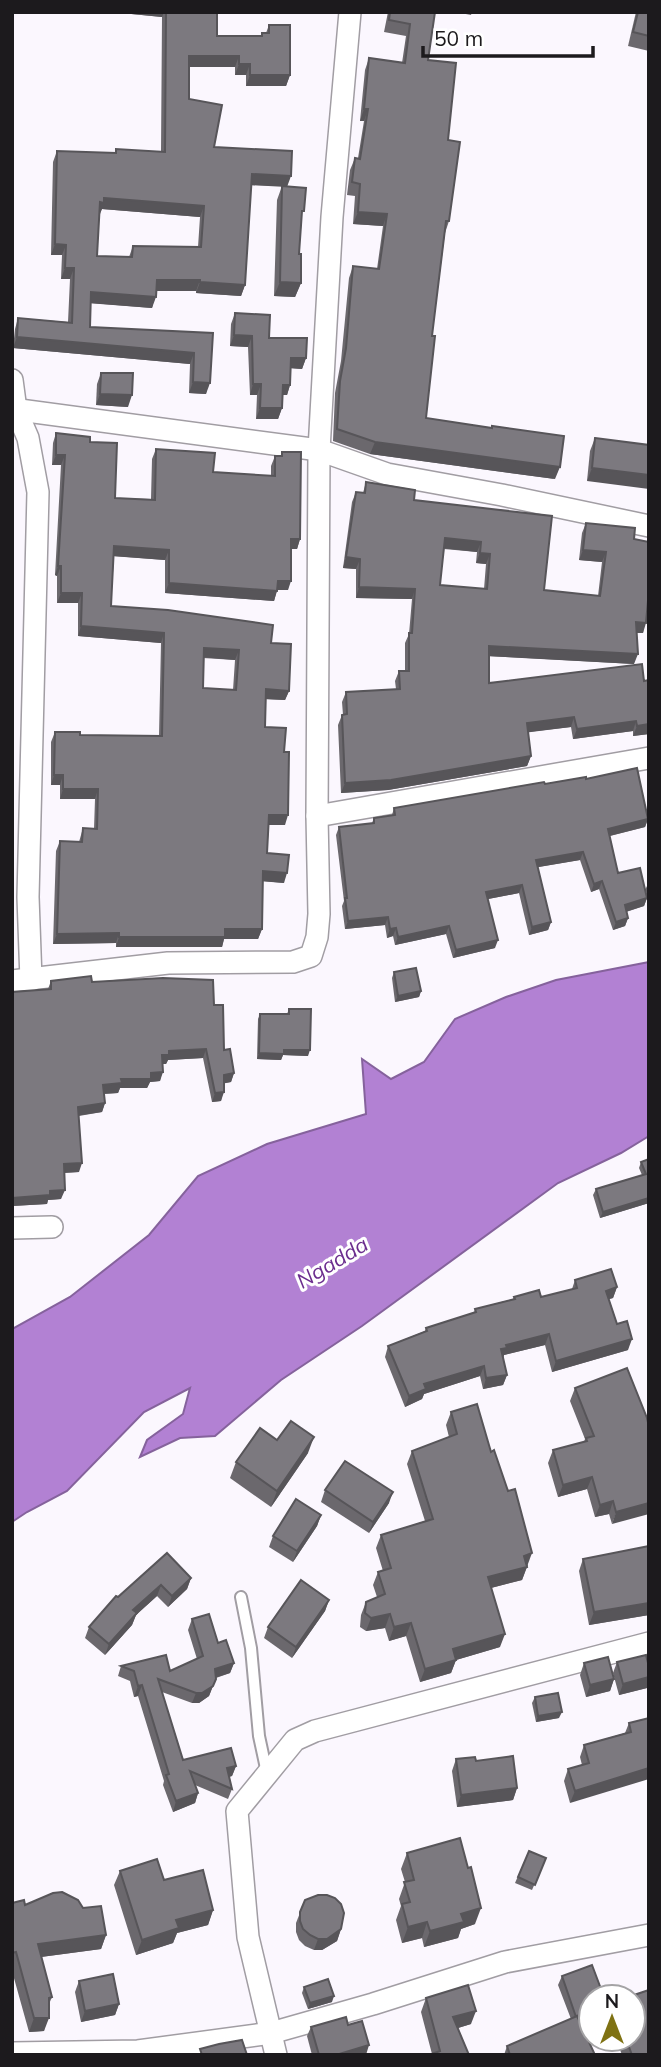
<svg xmlns="http://www.w3.org/2000/svg" width="661" height="2067" font-family="Mulish,sans-serif">
<rect width="100%" height="100%" fill="#fbf7fe"/>
<path fill="#b281d3" stroke="#85629c" stroke-width="2" d="M649,962V1136L621,1153L558,1183L362,1326L281,1380L215,1436L180,1438L140,1457L147,1440L183,1414L190,1388L144,1412L67,1491L27,1512L12,1522V1329L70,1297L149,1235L198,1176L267,1144L366,1114L362,1059L391,1079L424,1062L455,1019L506,997L556,980Z"/>
<g fill="none" stroke-linecap="round" stroke-linejoin="round">
<defs>
<path id="service" d="M241,1597L251,1648L259,1736L267,1773"/>
<g id="minor">
<path d="M12,380L16,410L28,438L38,492L28,897L31,980"/>
<path d="M12,409L319,450L387,474L502,495L649,526"/>
<path d="M317,816L649,758"/>
<path d="M12,981L168,963L293,962L311,956L317,937L319,914L317,816L319,450L332,217L350,12"/>
<path d="M12,1228L52,1227"/>
<path d="M12,2053L138,2051L271,2033L373,2004L505,1962L649,1935"/>
<path d="M276,2055L248,1937L237,1811L295,1740L315,1731L649,1643"/>
</g>
</defs>
<use href="#service" stroke="#a19da3" stroke-width="14"/>
<use href="#minor" stroke="#a19da3" stroke-width="24"/>
<use href="#service" stroke="#fff" stroke-width="10"/>
<use href="#minor" stroke="#fff" stroke-width="21"/>
</g>
<g fill="#6b686d" fill-rule="evenodd">
<path d="M111,12H217V36H261L262,33H266L269,25L290,75L286,86H246V75H235V67H189V99L214,147L287,186L302,217L299,254L301,283L295,297L274,296L277,200L282,186L251,185L245,285L241,296L196,293V291H156L152,308L91,303L90,327L213,333L206,394L189,393L190,364L13,348L15,329L18,318L68,322L70,279H61L62,255H51L53,162L57,151L115,153L116,149L161,152L162,17ZM102,209L200,217L198,247L133,246L129,257L97,256L99,214Z"/>
<path d="M388,12H435L428,60L448,140L449,221L445,233L432,336L426,418L555,479L370,454L333,441L335,393L341,361L349,278L353,266L377,269L383,226L353,224L355,196L347,195L350,170L355,158H358L364,121H360L365,70L369,58L402,63L406,36L384,32Z"/>
<path d="M455,12H472L471,15Z"/>
<path d="M636,12H649V51L628,46Z"/>
<path d="M235,313L269,338L306,358L302,369L291,368L290,385L287,395H283L282,408L278,419H256L257,395H250L248,347L230,346L231,324Z"/>
<path d="M101,373L128,407L96,405L97,384Z"/>
<path d="M56,433L90,442L115,498L151,499L152,459L156,449L213,472L271,476V466L275,456H281L282,452L300,539L297,549H291L288,590H277L274,601L165,593V560L114,556L111,606L271,643L289,691L285,700L266,699L265,727L284,752L285,825H269L267,853L284,883L263,881L262,929L258,939H224L222,947H116V943L53,944L56,851L60,841L79,842L83,828L94,829L95,799H60V785H51V742L55,732L80,735L159,736L161,643L78,636V603H57V576L55,575L61,465H52L53,443ZM203,658L235,660L233,690L203,688Z"/>
<path d="M595,438L649,445L587,481L590,451Z"/>
<path d="M366,482L414,500L552,516L544,590L598,596L602,562L579,560L582,533L586,523L634,539L648,598L643,633H637L634,664L489,656V683L642,664L649,734L633,736V731L573,739L571,727L528,732L531,756L527,766L388,790L341,793L338,725L342,715H343L342,702L346,692L396,689L395,681L399,671H405V643L409,634L412,599L356,598V569L343,568L352,502L356,492L363,493ZM444,549L477,552L476,563L486,564L484,589L440,585Z"/>
<path d="M586,779L648,819L645,827L610,836L618,873L645,890L649,882V903L646,891L647,898L644,906L626,912L628,918L625,926L613,930L599,889L591,892L580,860L538,867L551,922L548,930L529,935L519,893L488,899L495,948L453,958L446,934L395,945L393,936L387,938L385,925L345,929L342,906L344,901L336,835L339,827L372,823L374,818L392,815L394,808Z"/>
<path d="M394,972L421,991L419,997L395,1002L392,978Z"/>
<path d="M51,981L92,982L214,1005L224,1050L234,1073L231,1082L224,1083L221,1101L212,1102L203,1058L168,1060L166,1064H163L160,1081L150,1082L147,1088H120L118,1093L104,1094L105,1103L102,1112L79,1116V1172L64,1173L61,1199L48,1200L47,1204L12,1206V992L48,989Z"/>
<path d="M289,1009L308,1056L283,1055L281,1060L257,1059L258,1019L260,1014H287Z"/>
<path d="M649,1159V1203L600,1218L593,1195L596,1189L642,1175L639,1168L641,1162Z"/>
<path d="M575,1280L617,1287L613,1298L609,1299L617,1324L628,1350L552,1372L545,1345L504,1355L503,1358L507,1375L503,1385L483,1389L480,1376L424,1394L422,1399L405,1407L385,1357L388,1346L425,1331L426,1328L474,1313L475,1309L513,1299L514,1297H541L572,1289Z"/>
<path d="M575,1388L649,1427L612,1524L609,1514L595,1517L587,1489L558,1497L548,1463L553,1450L584,1442L585,1439L570,1401Z"/>
<path d="M451,1412L491,1452L528,1566L527,1567L522,1580L491,1588L500,1647L456,1660L451,1673L420,1682L406,1636L389,1641L385,1628L366,1631L360,1627L361,1615L366,1602L377,1597L373,1585L378,1572L383,1571L376,1548L381,1535L425,1521L407,1464L412,1451L449,1437L446,1425Z"/>
<path d="M308,1453L271,1507L230,1478L236,1462Z"/>
<path d="M325,1490L389,1503L369,1533L321,1502Z"/>
<path d="M321,1515L317,1526L293,1562L269,1547L273,1536Z"/>
<path d="M649,1546V1615L589,1625L579,1571L583,1559Z"/>
<path d="M167,1553L191,1578L187,1589L168,1607L157,1596L136,1615L132,1625L105,1655L85,1638L89,1627L118,1597Z"/>
<path d="M329,1600L325,1611L292,1658L264,1638L268,1627Z"/>
<path d="M192,1619L218,1643L234,1663L230,1673L216,1678L209,1696L199,1703H192L162,1692L183,1760L236,1766L232,1776L229,1777L232,1789L228,1799L195,1785L198,1793L195,1803L173,1812L163,1785L164,1781L138,1696L134,1697L130,1681L118,1676L121,1666L170,1671L197,1659L188,1630Z"/>
<path d="M617,1662L647,1688L619,1695L613,1673Z"/>
<path d="M584,1663L614,1679L610,1691L586,1697L580,1675Z"/>
<path d="M535,1697L559,1718L536,1722L532,1703Z"/>
<path d="M649,1718L570,1803L564,1781L568,1769L582,1765L580,1757L584,1745L625,1733L629,1723Z"/>
<path d="M456,1759L476,1761L517,1788L513,1800L457,1807L452,1771Z"/>
<path d="M529,1851L546,1858L532,1890L515,1883Z"/>
<path d="M407,1853L475,1924L461,1929L458,1938L424,1947L422,1938L402,1943L396,1920L401,1906L399,1899L405,1882L401,1869Z"/>
<path d="M120,1871L164,1880L213,1910L208,1925L177,1933L173,1943L136,1955L114,1885Z"/>
<path d="M305,1900L341,1929L337,1941L322,1950H314L305,1946L299,1940L296,1932V1923Z"/>
<path d="M12,1903L83,1908L106,1935L101,1949L41,1957L52,1997L49,2004L44,2031L29,2032L12,1971Z"/>
<path d="M562,1976L595,2055H504L507,2046L571,2019L558,1985Z"/>
<path d="M79,1981L119,2004L115,2015L81,2022L75,1992Z"/>
<path d="M304,1987L332,2002L308,2009L302,1993Z"/>
<path d="M426,1998L471,2024L458,2028L469,2055L432,2054L421,2012Z"/>
<path d="M348,2025L366,2055H312L307,2036L311,2027Z"/>
<path d="M616,2039H633L649,2055H622Z"/>
</g>
<g fill="#575559">
<path d="M111,12H164L162,17Z"/>
<path d="M189,56H239L235,67H185Z"/>
<path d="M239,64H250L246,75H235Z"/>
<path d="M250,75H290L286,86H246Z"/>
<path d="M364,109H368L364,121H360Z"/>
<path d="M252,174L291,176L287,187L248,185Z"/>
<path d="M104,198L204,206L200,217L102,209L100,214L96,213L100,202Z"/>
<path d="M358,212L387,214L383,226L353,224Z"/>
<path d="M55,244L66,245L62,255H51Z"/>
<path d="M65,268H74L70,279H61Z"/>
<path d="M157,280H200L196,291H153Z"/>
<path d="M200,282L245,285L241,296L196,293Z"/>
<path d="M280,282L301,283L295,297L274,296Z"/>
<path d="M91,292L156,297L152,308L87,303Z"/>
<path d="M234,335L252,336L248,347L230,346Z"/>
<path d="M17,337L194,353L190,364L13,348Z"/>
<path d="M291,358H306L302,369L287,368Z"/>
<path d="M193,382L210,383L206,394L189,393Z"/>
<path d="M253,384H261L257,395H250Z"/>
<path d="M283,385H290L287,395H279Z"/>
<path d="M100,394L132,395L128,407L96,405Z"/>
<path d="M260,408H282L278,419H256Z"/>
<path d="M375,442L560,467L555,479L370,454Z"/>
<path d="M56,455H65L61,465H52Z"/>
<path d="M592,468L649,475V489L587,481Z"/>
<path d="M445,538L481,542L477,552L441,548Z"/>
<path d="M291,539H300L297,549H288Z"/>
<path d="M114,546L169,550L165,560L111,556Z"/>
<path d="M583,550L606,552L602,562L579,560Z"/>
<path d="M480,553L490,554L486,564L476,563Z"/>
<path d="M346,557L360,559L356,569L343,568Z"/>
<path d="M58,566H61L57,576L55,575Z"/>
<path d="M278,581H291L288,590H274Z"/>
<path d="M169,583L277,591L274,601L165,593Z"/>
<path d="M359,587L415,589L412,599L356,598Z"/>
<path d="M61,593H82L78,603H57Z"/>
<path d="M636,622L646,623L643,633H633Z"/>
<path d="M81,626L164,633L161,643L78,636Z"/>
<path d="M489,646L638,654L634,664L485,656Z"/>
<path d="M204,648L239,650L235,660L200,657Z"/>
<path d="M266,689L289,691L285,700L263,699Z"/>
<path d="M574,717L571,727L523,733L527,723Z"/>
<path d="M636,721L633,731L573,739L577,729Z"/>
<path d="M649,724V734L633,736L637,726Z"/>
<path d="M531,756L527,766L388,790L341,793L345,783Z"/>
<path d="M54,775H63L60,785H51Z"/>
<path d="M63,789H98L95,799H60Z"/>
<path d="M269,815H288L285,825H265Z"/>
<path d="M648,819L645,827L605,837L608,829Z"/>
<path d="M583,852L580,860L533,868L536,860Z"/>
<path d="M263,871L287,873L284,883L259,881Z"/>
<path d="M602,881L599,889L591,892L594,884Z"/>
<path d="M522,885L519,893L483,900L486,892Z"/>
<path d="M647,898L644,906L622,913L625,905Z"/>
<path d="M388,917L385,925L345,929L348,921Z"/>
<path d="M628,918L625,926L613,930L616,922Z"/>
<path d="M551,922L548,930L529,935L532,927Z"/>
<path d="M449,926L446,934L395,945L398,937Z"/>
<path d="M396,928L393,936L387,938L390,929Z"/>
<path d="M225,929H262L258,939H224L222,947H116L119,937Z"/>
<path d="M119,933L116,943L53,944L57,934Z"/>
<path d="M498,940L495,948L453,958L456,950Z"/>
<path d="M421,991L419,997L395,1002L398,996Z"/>
<path d="M206,1049L203,1058L168,1060L166,1064H159L162,1055L169,1051Z"/>
<path d="M284,1050H310L308,1056L283,1055L281,1060L257,1059L259,1053Z"/>
<path d="M163,1072L160,1081L150,1082L147,1088H120L118,1093L99,1094L103,1085L151,1073Z"/>
<path d="M234,1073L231,1082L221,1084L224,1075Z"/>
<path d="M224,1092L221,1101L212,1102L215,1093Z"/>
<path d="M105,1103L102,1112L75,1116L78,1107Z"/>
<path d="M82,1163L79,1172L60,1173L64,1164Z"/>
<path d="M65,1190L61,1199L48,1200L47,1204L12,1206V1198L50,1191Z"/>
<path d="M649,1198V1203L600,1218L603,1212Z"/>
<path d="M617,1287L613,1298L602,1301L606,1291Z"/>
<path d="M549,1334L545,1345L504,1355L503,1358L501,1349L506,1345Z"/>
<path d="M632,1339L628,1350L552,1372L556,1361Z"/>
<path d="M484,1366L480,1376L424,1394L422,1399L405,1407L409,1396L424,1384Z"/>
<path d="M507,1375L503,1385L483,1389L486,1378Z"/>
<path d="M314,1437L308,1453L271,1507L277,1491Z"/>
<path d="M592,1477L587,1489L558,1497L563,1485Z"/>
<path d="M393,1492L389,1503L369,1533L373,1522Z"/>
<path d="M613,1501L609,1514L595,1517L600,1505Z"/>
<path d="M649,1503V1514L612,1524L616,1512Z"/>
<path d="M321,1515L317,1526L293,1562L297,1551Z"/>
<path d="M532,1553L522,1580L483,1590L488,1577L524,1556Z"/>
<path d="M191,1578L187,1589L168,1607L172,1596Z"/>
<path d="M161,1585L157,1596L136,1615L132,1625L105,1655L109,1644L133,1610Z"/>
<path d="M329,1600L325,1611L292,1658L296,1647Z"/>
<path d="M649,1603V1615L589,1625L594,1612Z"/>
<path d="M390,1614L385,1628L366,1631L371,1618Z"/>
<path d="M411,1623L406,1636L389,1641L394,1627Z"/>
<path d="M505,1634L500,1647L456,1660L451,1673L420,1682L425,1669L453,1649Z"/>
<path d="M234,1663L230,1673L211,1679L215,1669Z"/>
<path d="M649,1677V1683L647,1688L619,1695L623,1684Z"/>
<path d="M614,1679L610,1691L586,1697L590,1685Z"/>
<path d="M142,1685L138,1696L134,1697L138,1686Z"/>
<path d="M213,1686L209,1696L199,1703H192L196,1693Z"/>
<path d="M562,1712L559,1718L536,1722L538,1716Z"/>
<path d="M236,1766L232,1776L223,1778L227,1768Z"/>
<path d="M649,1768V1779L570,1803L575,1791Z"/>
<path d="M517,1788L513,1800L457,1807L461,1795Z"/>
<path d="M198,1793L195,1803L173,1812L176,1801Z"/>
<path d="M481,1908L475,1924L461,1929L458,1938L424,1947L430,1931L461,1914Z"/>
<path d="M213,1910L208,1925L177,1933L173,1943L136,1955L142,1940L176,1920Z"/>
<path d="M427,1922L422,1938L402,1943L408,1927Z"/>
<path d="M341,1929L337,1941L322,1950H314L318,1939Z"/>
<path d="M106,1935L101,1949L33,1958L38,1944Z"/>
<path d="M334,1996L332,2002L308,2009L310,2003Z"/>
<path d="M119,2004L115,2015L81,2022L85,2011Z"/>
<path d="M476,2011L471,2024L448,2031L453,2017Z"/>
<path d="M34,2018H49L44,2031L29,2032Z"/>
<path d="M591,2019V2027L575,2031L578,2022Z"/>
<path d="M369,2045L366,2055H336Z"/>
</g>
<g fill="#7c797f" stroke="#575559" stroke-width="2" fill-rule="evenodd">
<path d="M166,12H217V36H262V33H269V25H290V75H250V64H239V56H189V99L222,105L214,147L292,151L291,176L252,174L245,285L200,282V280H157L156,297L91,292L90,327L213,333L210,383L193,382L194,353L17,337L18,318L72,323L74,268H65L66,245L55,244L57,151L116,153V149L165,152ZM104,198L204,206L201,247L133,246L132,257L97,256L100,202L104,203Z"/>
<path d="M390,12H435L428,60L456,63L448,140L460,142L449,221H446L432,336H435L426,418L492,428V426L564,436L560,467L375,442L337,429L340,381L346,348L353,266L379,269L387,214L358,212L360,184L352,182L355,158L360,159L368,109H364L369,58L405,63L410,24L389,20Z"/>
<path d="M638,12H649V36L633,32Z"/>
<path d="M282,186L306,188L304,211H302L299,254H301V283L280,282Z"/>
<path d="M235,313L270,315L269,338H307L306,358H291L290,385H283L282,408H260L261,384H253L252,336L234,335Z"/>
<path d="M101,373H133L132,395L100,394Z"/>
<path d="M56,433L90,437V442L117,443L115,498L155,500L156,449L215,453L213,472L275,476V456H282V452H301L300,539H291V581H278L277,591L169,583V550L114,546L111,606L168,610L273,625L271,643L291,644L289,691L266,689L265,727L286,728L284,752H289L288,815H269L267,853L289,855L287,873L263,871L262,929H225V937H119V933L57,934L60,841L82,842L83,828L97,829L98,789H63V775H54L55,732H80V735L162,736L164,633L81,626L82,593H61V566H58L65,455H56ZM204,648L239,650L236,690L203,688Z"/>
<path d="M595,438L649,445V475L592,468Z"/>
<path d="M366,482L415,490L414,500L552,516L544,590L600,596L606,552L583,550L586,523L635,528L634,539L649,542V589L646,623L636,622L638,654L489,646V683L642,664L644,681L649,680V724L637,726L636,721L577,729L574,717L527,723L531,756L391,780L345,783L342,715L347,714L346,692L400,689L399,671H409V633H412L415,589L359,587L360,559L346,557L356,492L365,493ZM445,538L481,542L480,553L490,554L487,589L440,585Z"/>
<path d="M637,768L648,819L608,829L618,873L640,868L647,898L625,905L628,918L616,922L602,881L594,884L583,852L536,860L551,922L532,927L522,885L486,892L498,940L456,950L449,926L398,937L396,928L390,929L388,917L348,921L345,898H347L339,827L374,823V818L395,815L394,808L544,782L545,784L586,777V779Z"/>
<path d="M416,968L421,991L398,996L394,972Z"/>
<path d="M91,976L92,982L163,978L213,980L214,1005H223L224,1050L230,1049L234,1073L224,1075V1092L215,1093L206,1049L169,1051V1055H162L163,1072L151,1073V1079H121L122,1083L103,1085L105,1103L78,1107L82,1163L64,1164L65,1190L50,1191V1195L12,1198V992L51,989V981Z"/>
<path d="M289,1009H311L310,1050H284V1054L259,1053L260,1014H289Z"/>
<path d="M649,1159V1198L603,1212L596,1189L646,1174L641,1162Z"/>
<path d="M611,1269L617,1287L606,1291L617,1324L627,1321L632,1339L556,1361L549,1334L506,1345L507,1348L501,1349L507,1375L486,1378L484,1366L424,1384L426,1389L409,1396L388,1346L427,1331L426,1328L476,1312L475,1309L515,1299L514,1297L539,1290L541,1297L577,1288L575,1280Z"/>
<path d="M627,1368L647,1418L649,1427V1503L616,1512L613,1501L600,1505L592,1477L563,1485L553,1450L587,1441L586,1438L594,1436L575,1388Z"/>
<path d="M477,1404L491,1452L494,1450L508,1491L515,1489L532,1553L524,1556L527,1567L488,1577L505,1634L453,1649L456,1660L425,1669L411,1623L394,1627L390,1614L371,1618L365,1613L366,1602L385,1594L378,1572L391,1568L381,1535L433,1519L412,1451L457,1434L451,1412Z"/>
<path d="M291,1421L314,1437L277,1491L236,1462L260,1428L277,1440Z"/>
<path d="M345,1461L393,1492L373,1522L325,1490Z"/>
<path d="M296,1499L321,1515L297,1551L273,1536Z"/>
<path d="M649,1546V1603L594,1612L583,1559Z"/>
<path d="M167,1553L191,1578L172,1596L161,1585L133,1610L137,1613L109,1644L89,1627L116,1596L118,1597Z"/>
<path d="M301,1580L329,1600L296,1647L268,1627Z"/>
<path d="M209,1614L218,1643L226,1640L234,1663L215,1669L216,1679L213,1686L202,1693H196L158,1679L183,1760L231,1748L236,1766L227,1768L232,1789L190,1771L198,1793L176,1801L166,1775L169,1774L142,1685L138,1686L134,1671L121,1666L166,1655L170,1671L203,1656L192,1619Z"/>
<path d="M646,1655L649,1667V1677L623,1684L617,1662Z"/>
<path d="M608,1657L614,1679L590,1685L584,1663Z"/>
<path d="M558,1693L562,1712L538,1716L535,1697Z"/>
<path d="M649,1718V1768L575,1791L568,1769L589,1763L584,1745L631,1732L629,1723Z"/>
<path d="M513,1756L517,1788L461,1795L456,1759L475,1757L476,1761Z"/>
<path d="M460,1838L468,1868L471,1867L481,1908L461,1914L464,1922L430,1931L427,1922L408,1927L402,1904L410,1902L404,1882L414,1880L407,1853Z"/>
<path d="M529,1851L546,1858L535,1885L518,1877Z"/>
<path d="M157,1859L164,1880L203,1870L213,1910L176,1920L179,1928L142,1940L120,1871Z"/>
<path d="M62,1892L78,1900L83,1908L101,1906L106,1935L38,1944L52,1997L49,1998V2018H34L16,1952L12,1953V1903L24,1900L25,1905L53,1893Z"/>
<path d="M318,1895H327L335,1898L341,1904L344,1913L341,1929L327,1939H318L310,1935L303,1929L300,1921V1912L305,1900Z"/>
<path d="M592,1965L604,1997H591V2019L580,2022L577,2016L576,2017L562,1976Z"/>
<path d="M113,1974L119,2004L85,2011L79,1981Z"/>
<path d="M328,1979L334,1996L310,2003L304,1987Z"/>
<path d="M468,1985L476,2011L453,2017L469,2055H429L440,2051L426,1998Z"/>
<path d="M649,1990V2055H632L626,2039H633V1997H628Z"/>
<path d="M577,2016L595,2055H510L507,2046Z"/>
<path d="M346,2017L348,2025L362,2021L369,2045L336,2055H319L311,2027Z"/>
<path d="M242,2040L247,2055H202L200,2049L219,2044Z"/>
</g>
<g text-anchor="middle" dominant-baseline="central" stroke-width="6" stroke-linejoin="round" paint-order="stroke">
<g font-size="21" font-style="italic" fill="#6b2d8e" stroke="#fff">
<text transform="translate(332 1262) rotate(-31)">Ngadda</text>
</g>
</g>
<rect width="661" height="2067" fill="none" stroke="#1c1a1d" stroke-width="28"/>
<g transform="translate(612 2018)"><circle r="33" fill="#ffffff" stroke="#a4a3a5" stroke-width="2"/>
<path d="M0-5L12 26L0 18L-12 26Z" fill="#7f7213"/>
<text y="-10" font-size="19" font-weight="bold" text-anchor="middle" fill="#1c1a1d">N</text>
</g>
<path d="M423 46v10h170v-10" fill="none" stroke="#1c1a1d" stroke-width="3.5"/>
<text x="434" y="46" font-size="21" fill="#1c1a1d" stroke="#ffffff" stroke-width="5" paint-order="stroke">50 m</text>
</svg>
